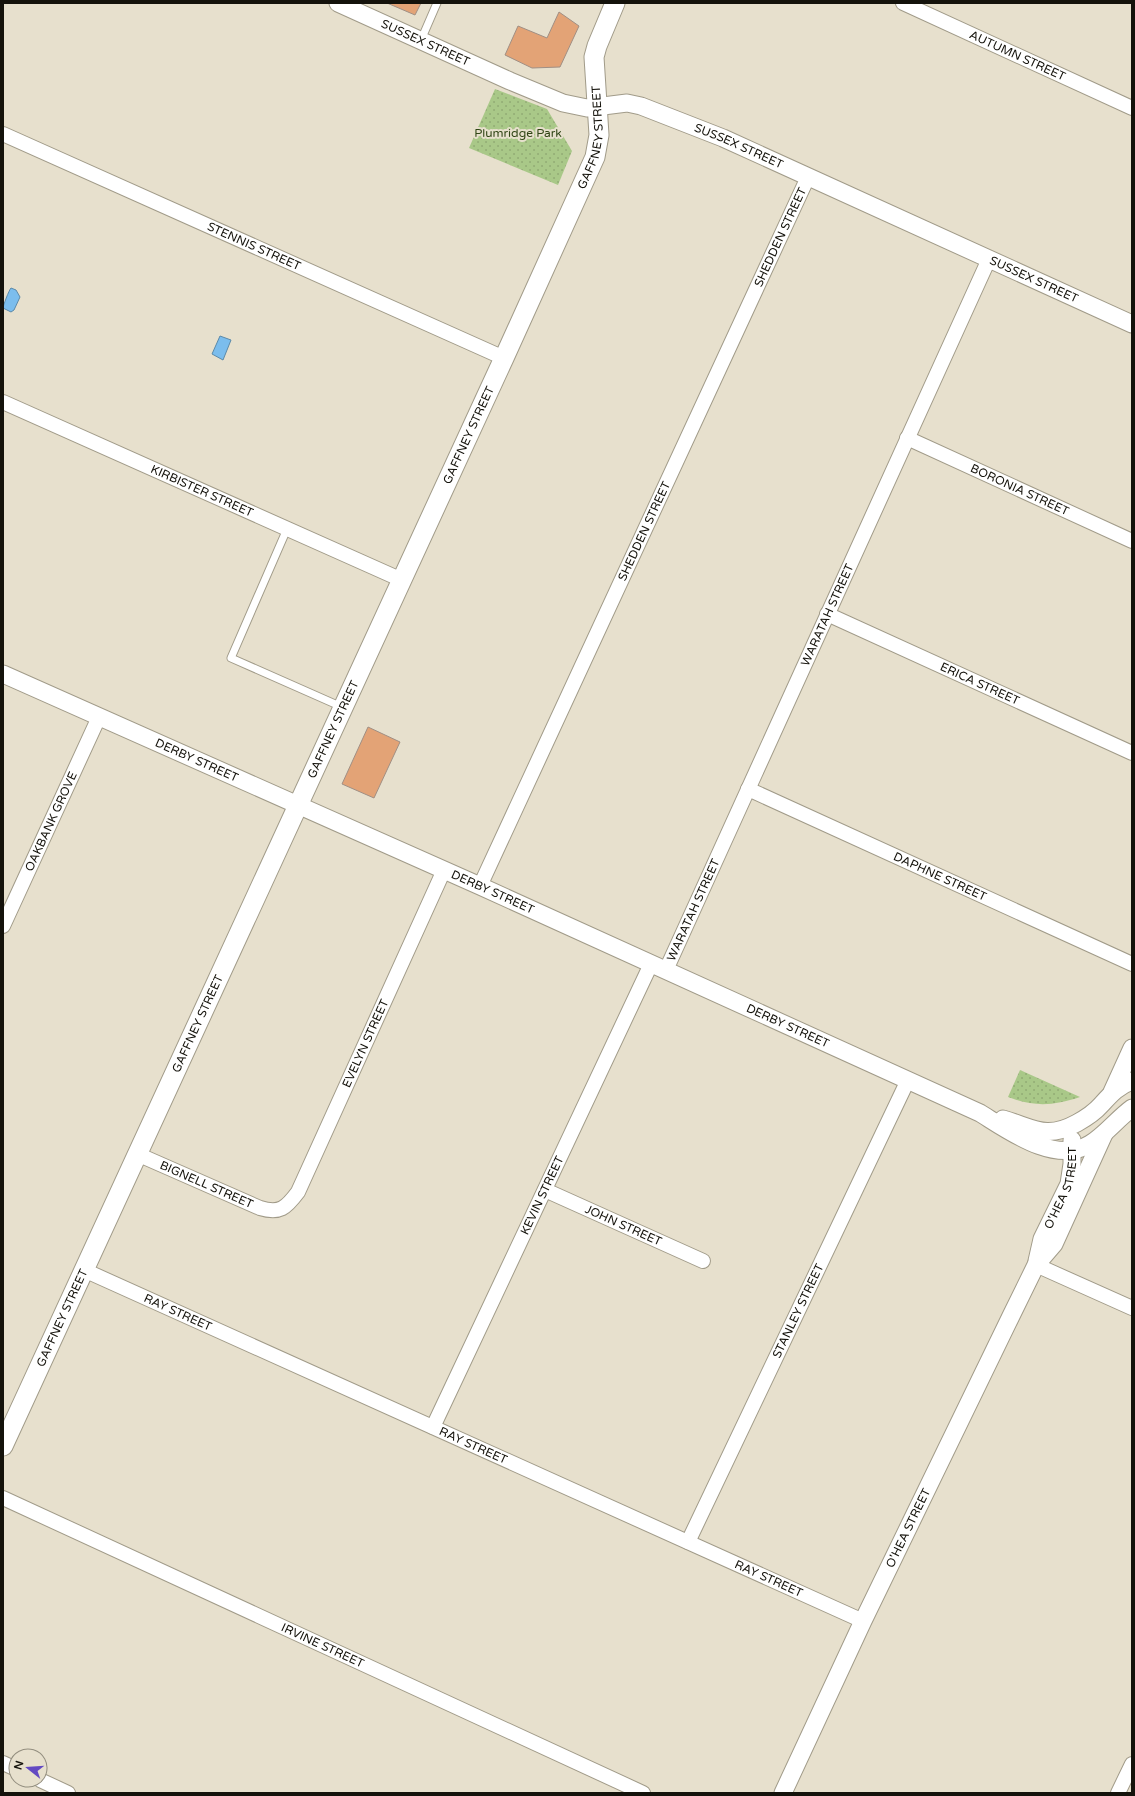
<svg xmlns="http://www.w3.org/2000/svg" width="1135" height="1796" font-family="'Varela Round',sans-serif">
<defs>
<pattern id="park-dots" width="8" height="8" patternUnits="userSpaceOnUse"><rect width="8" height="8" fill="#a9c888"/><path d="M2 2h.1M6 6h.1" fill="none" stroke="#91ab74" stroke-width="1.8" stroke-linecap="round"/></pattern>
</defs>
<rect width="100%" height="100%" fill="#e7e0cd"/>
<g fill="url(#park-dots)">
<path d="M495,89L547,109L572,151L558,185L469,148Z"/>
<path d="M1020,1070L1080,1097C1053,1106 1034,1107 1008,1097Z"/>
</g>
<g fill="#7bbded" stroke="#5c8aa9">
<path d="M11,288L16,290L20,297L14,310L11,312L3,308C3,306 9,290 11,288Z"/>
<path d="M220,336L231,340L223,360L212,354Z"/>
</g>
<g fill="#e3a376" stroke="#a08f84">
<path d="M387,3H421L415,15Z"/>
<path d="M559,12L579,26L560,67L532,68L505,55L518,26L547,38Z"/>
<path d="M368,727L400,742L374,798L342,784Z"/>
</g>
<g fill="none" stroke-linecap="round" stroke-linejoin="round">
<defs>
<g id="service">
<path d="M421,40L437,3"/>
<path d="M287,529L231,658L342,707"/>
</g>
<g id="minor">
<path id="s1" d="M903,3L1132,108"/>
<path id="s2" d="M3,134L504,358"/>
<path id="s3" d="M3,402L402,580"/>
<path id="s4" d="M907,438L1132,541"/>
<path id="s5" d="M827,614L1132,753"/>
<path id="s6" d="M748,789L1132,964"/>
<path id="s7" d="M480,886L808,177"/>
<path id="s8" d="M3,926L99,717"/>
<path id="s9" d="M666,970L989,259"/>
<path id="s10" d="M137,1154L260,1208C280,1214 286,1208 298,1192L444,870"/>
<path id="s11" d="M545,1190L703,1261"/>
<path d="M1036,1265L1132,1308"/>
<path id="s12" d="M84,1270L863,1621"/>
<path id="s13" d="M433,1427L651,964"/>
<path id="s14" d="M3,1498L643,1793"/>
<path id="s15" d="M688,1542L908,1080"/>
<path d="M3,1763L16,1769"/>
<path d="M40,1780L68,1793"/>
<path d="M1118,1793L1132,1764"/>
</g>
<g id="tertiary">
<path id="s16" d="M338,3L510,81L563,103L587,108L627,103L641,106L723,138L1132,324"/>
<path id="s17" d="M3,674L480,886L980,1113C1009,1131 1055,1165 1090,1144C1105,1135 1117,1119 1132,1108"/>
<path d="M1112,1092L1132,1048"/>
<path d="M1003,1119C1034,1128 1046,1140 1077,1123C1086,1118 1094,1113 1101,1105C1111,1094 1118,1086 1132,1081"/>
<path id="s18" d="M1037,1261L1042,1239L1069,1184L1072,1164V1140"/>
<path id="s19" d="M783,1793L863,1621L1011,1316L1036,1265L1054,1244L1104,1134"/>
</g>
<g id="secondary">
<path id="s20" d="M3,1446L504,358L595,157L599,135L594,57L597,46L615,3"/>
</g>
</defs>
<use href="#service" stroke="#a19b89" stroke-width="9"/>
<use href="#minor" stroke="#a19b89" stroke-width="16"/>
<use href="#tertiary" stroke="#a19b89" stroke-width="19"/>
<use href="#secondary" stroke="#a19b89" stroke-width="21"/>
<use href="#service" stroke="#fff" stroke-width="7"/>
<use href="#minor" stroke="#fff" stroke-width="14"/>
<use href="#tertiary" stroke="#fff" stroke-width="17"/>
<use href="#secondary" stroke="#fff" stroke-width="19"/>
</g>
<g text-anchor="middle" dominant-baseline="central" stroke-width="4" stroke-linejoin="round" paint-order="stroke">
<g font-size="12" fill="#14120b" stroke="#e7e0cd">
<text stroke="none"><textPath href="#s16" startOffset="96">SUSSEX STREET</textPath></text>
<text stroke="none"><textPath href="#s1" startOffset="126">AUTUMN STREET</textPath></text>
<text stroke="none"><textPath href="#s20" startOffset="1437">GAFFNEY STREET</textPath></text>
<text stroke="none"><textPath href="#s16" startOffset="431">SUSSEX STREET</textPath></text>
<text stroke="none"><textPath href="#s7" startOffset="715">SHEDDEN STREET</textPath></text>
<text stroke="none"><textPath href="#s2" startOffset="275">STENNIS STREET</textPath></text>
<text stroke="none"><textPath href="#s16" startOffset="755">SUSSEX STREET</textPath></text>
<text stroke="none"><textPath href="#s20" startOffset="1113">GAFFNEY STREET</textPath></text>
<text stroke="none"><textPath href="#s4" startOffset="124">BORONIA STREET</textPath></text>
<text stroke="none"><textPath href="#s3" startOffset="218">KIRBISTER STREET</textPath></text>
<text stroke="none"><textPath href="#s7" startOffset="391">SHEDDEN STREET</textPath></text>
<text stroke="none"><textPath href="#s9" startOffset="390">WARATAH STREET</textPath></text>
<text stroke="none"><textPath href="#s5" startOffset="168">ERICA STREET</textPath></text>
<text stroke="none"><textPath href="#s20" startOffset="789">GAFFNEY STREET</textPath></text>
<text stroke="none"><textPath href="#s17" startOffset="212">DERBY STREET</textPath></text>
<text stroke="none"><textPath href="#s8" startOffset="115">OAKBANK GROVE</textPath></text>
<text stroke="none"><textPath href="#s6" startOffset="211">DAPHNE STREET</textPath></text>
<text stroke="none"><textPath href="#s17" startOffset="536">DERBY STREET</textPath></text>
<text stroke="none"><textPath href="#s9" startOffset="66">WARATAH STREET</textPath></text>
<text stroke="none"><textPath href="#s20" startOffset="465">GAFFNEY STREET</textPath></text>
<text stroke="none"><textPath href="#s17" startOffset="860">DERBY STREET</textPath></text>
<text stroke="none"><textPath href="#s10" startOffset="343">EVELYN STREET</textPath></text>
<text stroke="none"><textPath href="#s10" startOffset="76">BIGNELL STREET</textPath></text>
<text stroke="none"><textPath href="#s18" startOffset="78">O'HEA STREET</textPath></text>
<text stroke="none"><textPath href="#s13" startOffset="256">KEVIN STREET</textPath></text>
<text stroke="none"><textPath href="#s11" startOffset="86">JOHN STREET</textPath></text>
<text stroke="none"><textPath href="#s15" startOffset="256">STANLEY STREET</textPath></text>
<text stroke="none"><textPath href="#s12" startOffset="103">RAY STREET</textPath></text>
<text stroke="none"><textPath href="#s20" startOffset="141">GAFFNEY STREET</textPath></text>
<text stroke="none"><textPath href="#s12" startOffset="427">RAY STREET</textPath></text>
<text stroke="none"><textPath href="#s19" startOffset="293">O'HEA STREET</textPath></text>
<text stroke="none"><textPath href="#s12" startOffset="751">RAY STREET</textPath></text>
<text stroke="none"><textPath href="#s14" startOffset="352">IRVINE STREET</textPath></text>
</g>
<g font-size="12" fill="#314616" stroke="#e7e0cd">
<text x="518" y="133">Plumridge Park</text>
</g>
</g>
<rect width="1135" height="1796" fill="none" stroke="#14120b" stroke-width="8"/>
<g transform="translate(28 1768) rotate(287)"><circle r="19" fill="#e7e0cd" stroke="#938e7f"/>
<path d="M0-3L7 15L0 10L-7 15Z" fill="#6349c2"/>
<text y="-6" font-size="11" font-weight="bold" text-anchor="middle" fill="#14120b">N</text>
</g>
</svg>
